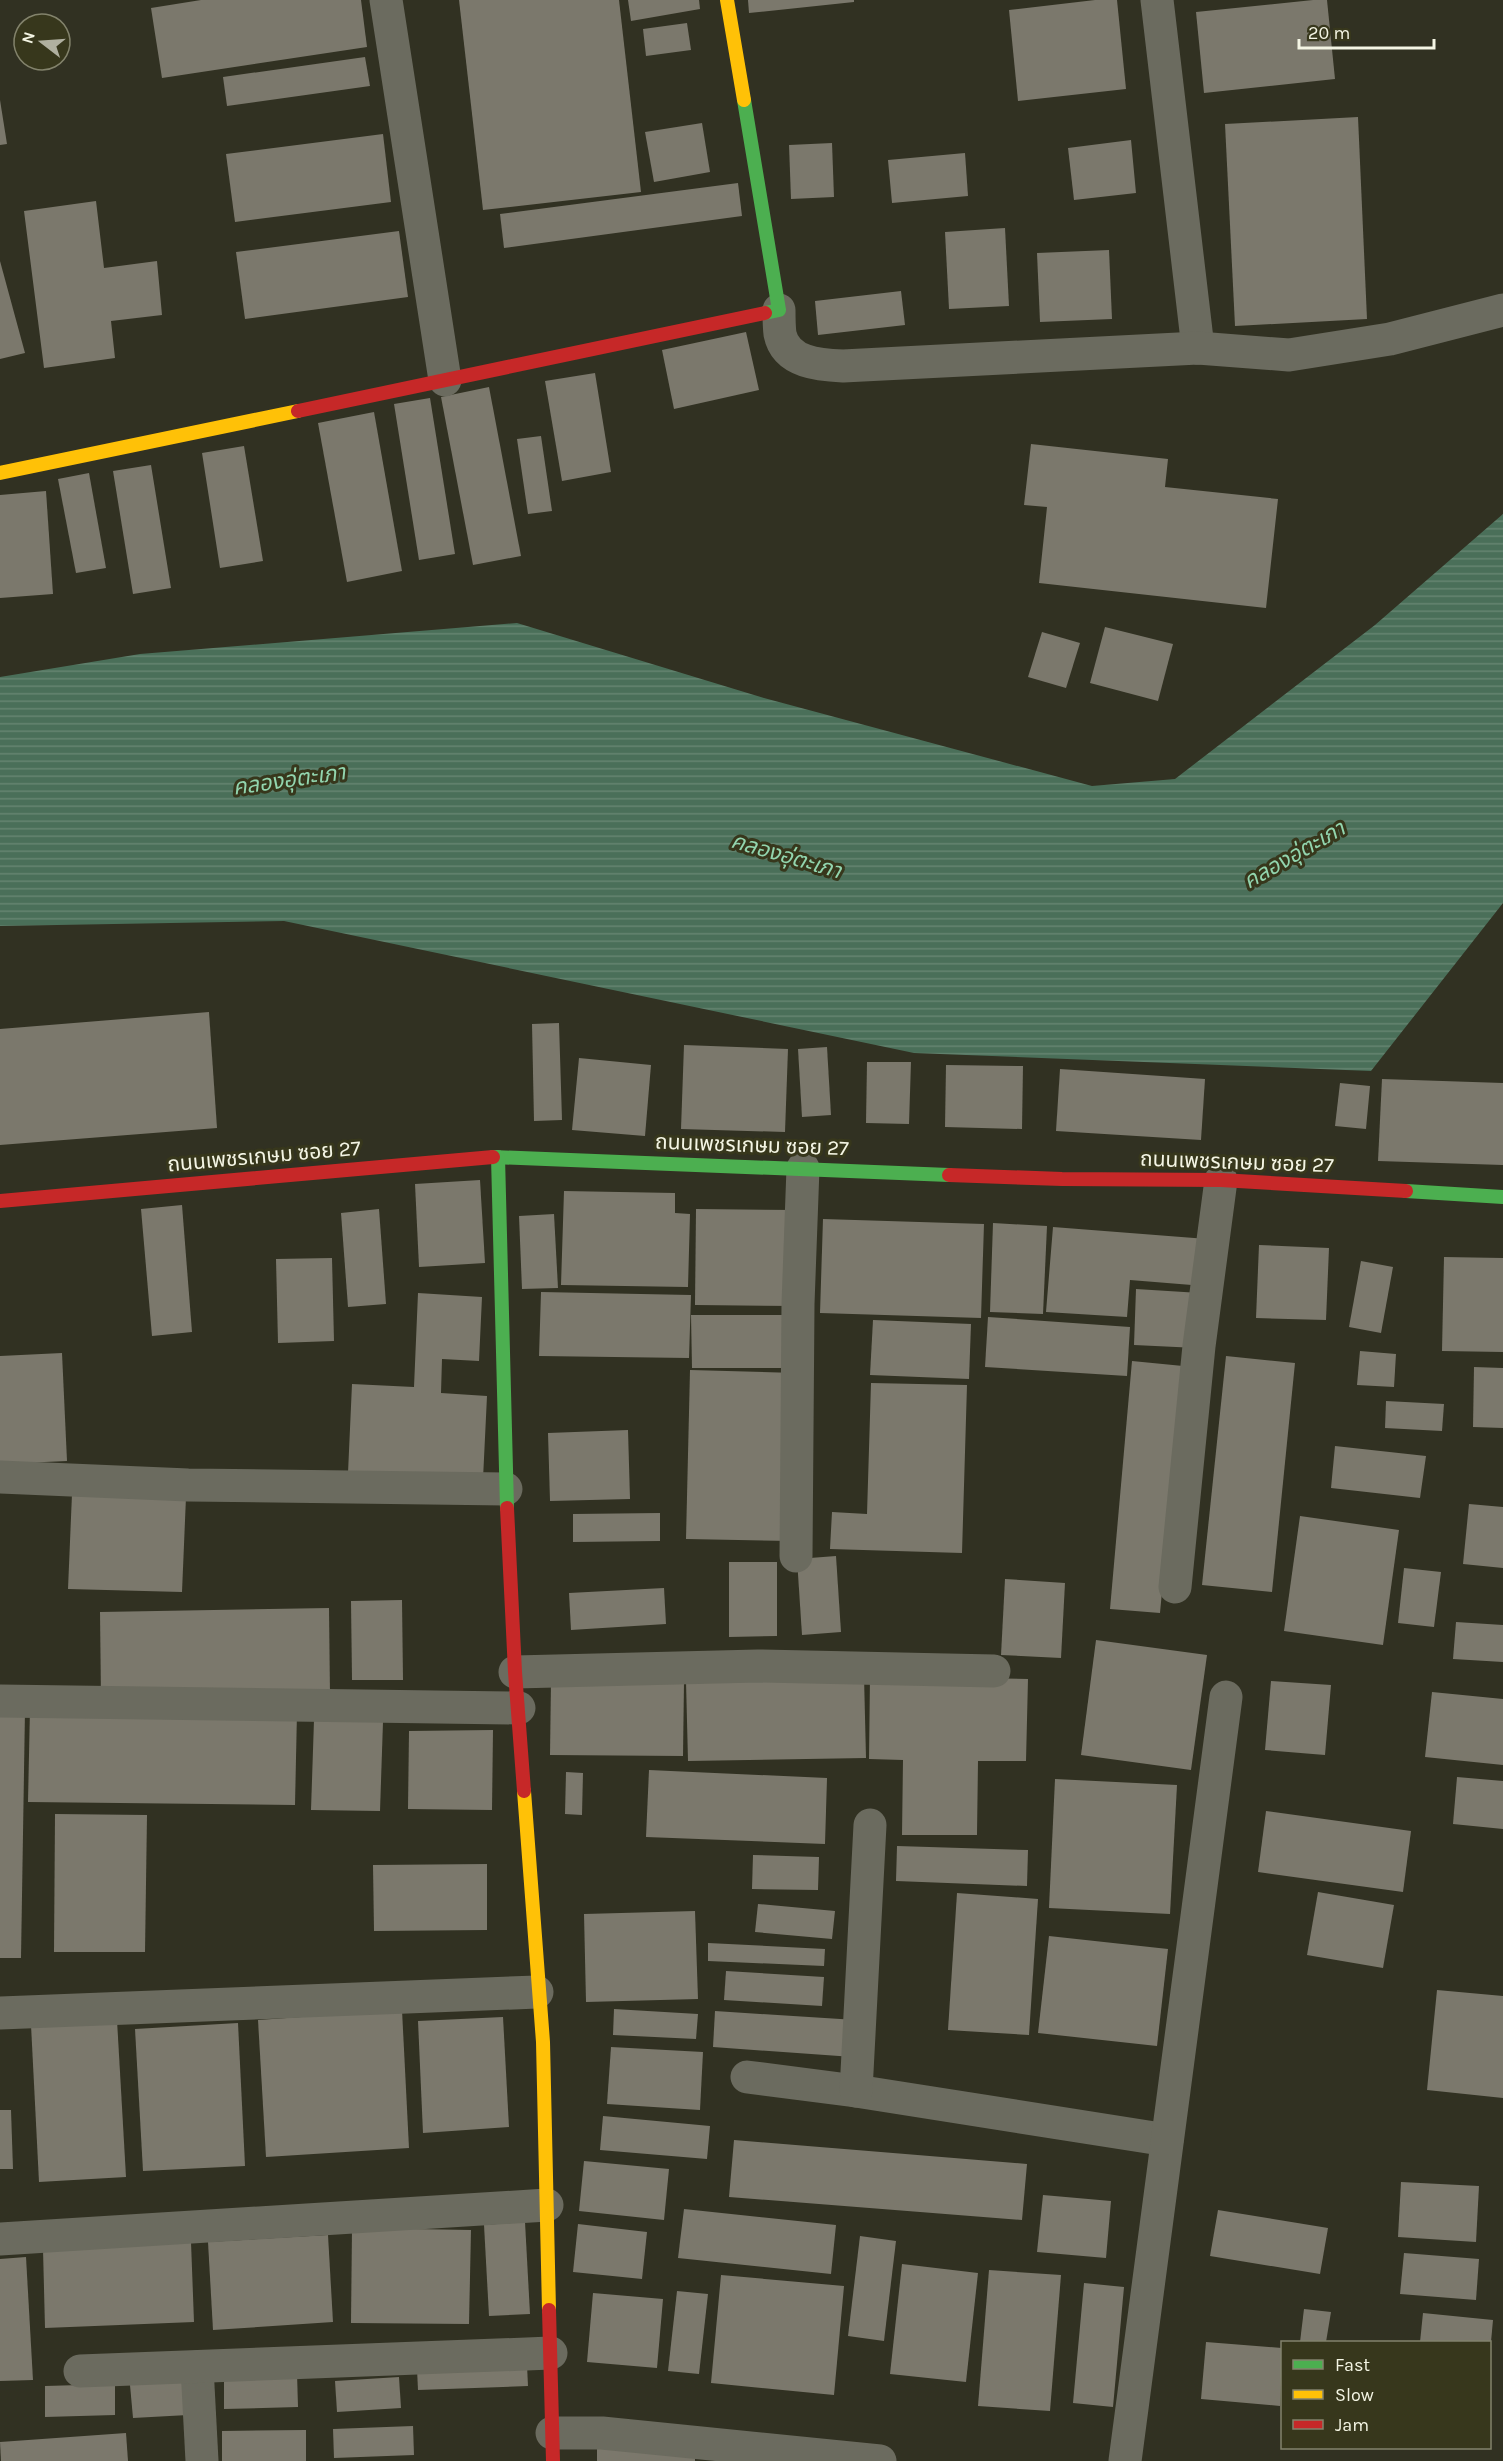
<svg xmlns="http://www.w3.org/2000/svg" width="1503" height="2461" font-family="Karla,'Noto Sans Thai',sans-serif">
<defs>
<pattern id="water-rules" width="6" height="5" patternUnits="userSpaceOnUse" patternTransform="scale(1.5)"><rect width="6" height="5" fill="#4a6f59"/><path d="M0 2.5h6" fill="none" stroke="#658471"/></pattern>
</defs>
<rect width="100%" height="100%" fill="#313122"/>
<path fill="url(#water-rules)" d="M1503,514V903L1371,1071L914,1053L284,921L0,926V677L140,654L517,623L764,698L1092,786L1175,779L1375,625Z"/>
<g fill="#7b786c">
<path d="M201,0H361L367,47L162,78L151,8Z"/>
<path d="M459,0H619L641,192L483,210Z"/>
<path d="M628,0H699L700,9L631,21Z"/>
<path d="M748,0H854V2L749,13Z"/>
<path d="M1095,0H1117L1126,89L1018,101L1009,10Z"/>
<path d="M1313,0H1327L1335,79L1204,93L1196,12Z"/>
<path d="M687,23L691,50L646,56L643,29Z"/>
<path d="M365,57L370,86L227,106L223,77Z"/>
<path d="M0,100L7,144L0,145Z"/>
<path d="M1358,117L1367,319L1235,326L1225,124Z"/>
<path d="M702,123L710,172L654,182L645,132Z"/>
<path d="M383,134L391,202L235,222L226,154Z"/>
<path d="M1131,140L1136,193L1074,200L1068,148Z"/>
<path d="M832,143L834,197L791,199L789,145Z"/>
<path d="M965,153L968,196L892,203L888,160Z"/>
<path d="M738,183L742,216L504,248L500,214Z"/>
<path d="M96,201L104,268L157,261L162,315L111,321L115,358L44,368L24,211Z"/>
<path d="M1005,228L1009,306L949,309L945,232Z"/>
<path d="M399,231L408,297L245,319L236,252Z"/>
<path d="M1109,250L1112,319L1040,322L1037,253Z"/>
<path d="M0,261L25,353L0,359Z"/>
<path d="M901,291L905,325L818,335L815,301Z"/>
<path d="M746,332L759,390L674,409L662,350Z"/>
<path d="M595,373L611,472L562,481L545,381Z"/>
<path d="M489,387L521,556L473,565L441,397Z"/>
<path d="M430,398L455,554L419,560L394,404Z"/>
<path d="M374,412L402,571L347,582L318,423Z"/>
<path d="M541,436L552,511L528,514L517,439Z"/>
<path d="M1031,444L1168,459L1165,487L1278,499L1266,608L1039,583L1047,507L1024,505Z"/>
<path d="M244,446L263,561L220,568L202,453Z"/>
<path d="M151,465L171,588L133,594L113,471Z"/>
<path d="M89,473L106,568L76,573L58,479Z"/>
<path d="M46,491L53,594L0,598V495Z"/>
<path d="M1105,627L1173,644L1158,701L1090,683Z"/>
<path d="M1042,632L1080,643L1066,688L1028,677Z"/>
<path d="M209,1012L217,1128L0,1145V1029Z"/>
<path d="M559,1023L562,1120L534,1121L532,1024Z"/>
<path d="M684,1045L788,1049L785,1132L681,1129Z"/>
<path d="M827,1047L831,1115L802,1117L798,1049Z"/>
<path d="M579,1058L651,1065L645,1136L572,1130Z"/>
<path d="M867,1062H911L909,1124L866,1123Z"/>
<path d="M946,1065L1023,1066L1022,1129L945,1127Z"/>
<path d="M1060,1069L1205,1079L1201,1140L1056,1131Z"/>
<path d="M1382,1079L1503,1083V1165L1378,1161Z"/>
<path d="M1340,1083L1370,1086L1366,1129L1335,1126Z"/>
<path d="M480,1180L485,1263L419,1267L415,1184Z"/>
<path d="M564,1191L675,1193V1213L690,1214L688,1287L561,1285Z"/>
<path d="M182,1205L192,1332L152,1336L141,1209Z"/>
<path d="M379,1209L386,1304L348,1307L341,1213Z"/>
<path d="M696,1209L795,1210L794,1306L695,1305Z"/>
<path d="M554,1214L558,1288L522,1289L519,1216Z"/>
<path d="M823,1219L984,1224L981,1318L820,1313Z"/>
<path d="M993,1223L1047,1226L1043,1314L990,1312Z"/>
<path d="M1053,1227L1207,1239L1204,1286L1130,1280L1127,1317L1046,1312Z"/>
<path d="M1259,1245L1329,1248L1326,1320L1256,1318Z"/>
<path d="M1444,1257L1503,1258V1352L1442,1351Z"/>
<path d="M332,1258L334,1341L278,1343L276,1259Z"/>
<path d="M1361,1261L1393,1267L1381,1333L1349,1327Z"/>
<path d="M1136,1289L1200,1293L1197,1348L1134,1345Z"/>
<path d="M541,1292L691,1295L689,1358L539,1356Z"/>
<path d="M418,1293L482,1297L479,1361L442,1359L441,1393L487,1396L483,1479L348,1473L352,1384L414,1387Z"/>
<path d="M691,1315H796V1368H692Z"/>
<path d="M988,1317L1130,1327L1127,1376L985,1367Z"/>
<path d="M873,1320L971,1324L969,1379L870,1375Z"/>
<path d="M1360,1351L1396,1354L1394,1387L1357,1385Z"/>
<path d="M62,1353L67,1461L0,1464V1356Z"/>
<path d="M1226,1356L1295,1363L1272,1592L1202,1585Z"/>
<path d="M1132,1361L1183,1366L1160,1613L1110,1609Z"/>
<path d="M1474,1367L1503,1368V1428L1473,1427Z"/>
<path d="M690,1370L796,1373L791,1541L686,1539Z"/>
<path d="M871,1383L967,1385L962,1553L830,1549L832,1512L867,1514Z"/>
<path d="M1386,1401L1444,1404L1442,1431L1385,1428Z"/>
<path d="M628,1430L630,1499L550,1501L548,1433Z"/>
<path d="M1335,1446L1426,1456L1420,1498L1331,1488Z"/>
<path d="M72,1494L186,1497L182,1592L68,1589Z"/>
<path d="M1469,1504L1503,1507V1568L1463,1564Z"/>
<path d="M660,1513V1541L573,1542V1514Z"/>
<path d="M1300,1516L1399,1530L1383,1645L1284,1631Z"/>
<path d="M836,1556L841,1632L802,1635L797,1559Z"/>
<path d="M729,1562H777V1636L729,1637Z"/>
<path d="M1404,1568L1441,1572L1434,1627L1398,1623Z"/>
<path d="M1005,1579L1065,1583L1061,1658L1001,1655Z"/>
<path d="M664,1588L666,1624L571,1630L569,1593Z"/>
<path d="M402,1600L403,1680H352L351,1601Z"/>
<path d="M329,1608L330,1696L101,1700L100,1612Z"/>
<path d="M1456,1622L1503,1625V1662L1453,1659Z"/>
<path d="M1096,1640L1207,1655L1191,1770L1081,1755Z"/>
<path d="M864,1676L866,1758L688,1761L686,1681Z"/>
<path d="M870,1676L1028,1679L1026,1761H978L977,1835H902L903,1760L869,1759Z"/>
<path d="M551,1681L684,1682L683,1756L550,1755Z"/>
<path d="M1271,1681L1331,1685L1325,1755L1265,1750Z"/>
<path d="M1432,1692L1503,1699V1765L1425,1757Z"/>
<path d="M30,1708L297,1712L295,1805L28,1802Z"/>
<path d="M0,1709L25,1710L21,1958H0Z"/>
<path d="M314,1720L383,1722L380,1811L311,1810Z"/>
<path d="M493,1730L492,1810L408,1809L409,1731Z"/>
<path d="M649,1770L827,1778L825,1844L646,1837Z"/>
<path d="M566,1772L583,1773L582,1815L565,1814Z"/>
<path d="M1457,1777L1503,1781V1829L1453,1824Z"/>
<path d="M1055,1779L1177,1785L1170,1914L1049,1908Z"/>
<path d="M1266,1811L1411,1831L1403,1892L1258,1872Z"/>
<path d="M55,1814L147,1815L145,1952H54Z"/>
<path d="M897,1846L1028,1850L1027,1886L896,1881Z"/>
<path d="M753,1855L819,1857L818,1890L752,1889Z"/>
<path d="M487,1864V1930L374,1931L373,1865Z"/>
<path d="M1318,1892L1394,1905L1383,1968L1307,1955Z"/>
<path d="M957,1893L1038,1899L1029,2035L948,2030Z"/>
<path d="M758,1904L835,1911L832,1939L755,1932Z"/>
<path d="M695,1911L698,1999L586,2002L584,1914Z"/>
<path d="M1049,1936L1168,1949L1157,2046L1038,2033Z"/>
<path d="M708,1943L825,1949L824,1966L708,1961Z"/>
<path d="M726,1971L824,1977L822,2006L724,2000Z"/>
<path d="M1437,1990L1503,1996V2098L1427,2090Z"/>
<path d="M614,2009L698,2014L696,2039L613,2035Z"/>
<path d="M402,2010L409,2148L266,2157L258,2020Z"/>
<path d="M715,2011L856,2020L853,2057L713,2047Z"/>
<path d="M503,2017L509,2127L423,2133L418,2021Z"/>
<path d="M117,2020L126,2177L39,2182L31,2025Z"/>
<path d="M238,2023L245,2166L143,2171L135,2029Z"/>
<path d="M611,2047L703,2052L700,2110L607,2104Z"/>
<path d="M0,2110H11L13,2169H0Z"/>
<path d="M603,2116L710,2126L707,2159L600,2150Z"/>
<path d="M734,2140L1027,2164L1022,2220L729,2197Z"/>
<path d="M584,2161L669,2169L664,2220L579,2211Z"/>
<path d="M1401,2182L1479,2186L1476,2242L1398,2237Z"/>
<path d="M1043,2195L1111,2201L1106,2258L1037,2252Z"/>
<path d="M684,2209L836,2225L831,2274L678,2258Z"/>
<path d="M1218,2210L1328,2228L1320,2274L1210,2256Z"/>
<path d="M525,2222L530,2314L489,2316L484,2225Z"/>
<path d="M578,2224L647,2232L642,2279L573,2272Z"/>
<path d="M352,2228L471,2230L469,2324L351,2323Z"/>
<path d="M328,2235L333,2322L213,2330L208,2242Z"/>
<path d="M860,2236L896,2241L884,2341L848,2336Z"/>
<path d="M191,2242L194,2322L45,2328L43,2249Z"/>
<path d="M1404,2253L1479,2259L1476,2300L1400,2294Z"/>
<path d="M26,2257L33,2380L0,2381V2259Z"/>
<path d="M902,2264L978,2273L966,2382L890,2374Z"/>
<path d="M989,2270L1061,2275L1050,2411L978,2406Z"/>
<path d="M721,2275L844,2286L834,2395L711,2383Z"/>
<path d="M1084,2283L1124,2287L1113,2407L1073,2403Z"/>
<path d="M677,2291L708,2294L699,2374L668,2371Z"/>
<path d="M593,2293L663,2299L657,2368L587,2362Z"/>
<path d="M1304,2309L1331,2312L1326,2342H1300Z"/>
<path d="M1423,2313L1493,2320L1491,2342H1420Z"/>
<path d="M1206,2342L1282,2348L1280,2406L1201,2399Z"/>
<path d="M527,2365L528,2386L418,2390L417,2369Z"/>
<path d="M297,2373L298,2407L224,2409V2375Z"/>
<path d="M399,2377L401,2408L337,2412L335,2381Z"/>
<path d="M186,2381L188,2415L133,2418L130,2385Z"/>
<path d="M115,2384V2415L45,2417V2386Z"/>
<path d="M413,2426L414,2455L334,2458L333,2429Z"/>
<path d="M306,2430V2461H222V2431Z"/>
<path d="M126,2433L128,2461H1L0,2442Z"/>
<rect x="597" y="2448" width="98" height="13"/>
</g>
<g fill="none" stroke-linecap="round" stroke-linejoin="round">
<g stroke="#6b6b5f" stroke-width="33">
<path d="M386,0L445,380"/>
<path d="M1157,0L1198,348"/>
<path d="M779,310C779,318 779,326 780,334C786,363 820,365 843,366L1198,348L1289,355L1390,339L1503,310"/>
<path d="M0,1477L188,1485L506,1489"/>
<path d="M796,1556L798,1304L803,1168"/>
<path d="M1175,1587L1199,1346L1221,1180"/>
<path d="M515,1672L758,1666L994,1671"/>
<path d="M0,1701L519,1708"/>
<path d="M0,2013L537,1992"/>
<path d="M747,2077L856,2091L1167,2140"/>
<path d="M856,2091L870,1825"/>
<path d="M0,2239L547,2205"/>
<path d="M197,2367L202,2461"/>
<path d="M80,2371L551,2353"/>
<path d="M552,2433H602L880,2461"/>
<path d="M1125,2461L1226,1697"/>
</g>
<g stroke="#4caf50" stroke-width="14">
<path d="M744,100L779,310L765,313"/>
<path d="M493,1157L949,1175"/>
<path d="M498,1157L507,1508"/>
<path d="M1406,1191L1503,1197"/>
</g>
<g stroke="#ffc107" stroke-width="14">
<path d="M727,0L744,100"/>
<path d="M0,473L298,411"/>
<path d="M524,1791L543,2042L549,2310"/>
</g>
<g stroke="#c62828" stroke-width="14">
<path d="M298,411L765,313"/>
<path d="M949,1175L1062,1179L1221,1180L1406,1191"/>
<path d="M0,1201L493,1157"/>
<path d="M507,1508L515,1672L524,1791"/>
<path d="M549,2310L553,2461"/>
</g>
</g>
<g text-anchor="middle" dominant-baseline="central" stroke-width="6" stroke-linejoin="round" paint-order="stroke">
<g font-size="21" fill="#f4f5e4" stroke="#37371c">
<text transform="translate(752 1145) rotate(2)">ถนนเพชรเกษม ซอย 27</text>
<text transform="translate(264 1156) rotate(-5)">ถนนเพชรเกษม ซอย 27</text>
<text transform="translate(1237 1162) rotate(2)">ถนนเพชรเกษม ซอย 27</text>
</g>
<g font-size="22" font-style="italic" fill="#92d5ae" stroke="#37371c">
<text transform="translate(289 780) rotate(-8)">คลองอุ่ตะเภา</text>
<text transform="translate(1294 855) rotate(-30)">คลองอุ่ตะเภา</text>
<text transform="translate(786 856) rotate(16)">คลองอุ่ตะเภา</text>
</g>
</g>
<rect x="1281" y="2341" width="210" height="108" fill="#37371c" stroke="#83836c" stroke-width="1.5"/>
<rect x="1293" y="2360" width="30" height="9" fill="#4caf50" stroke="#83836c" stroke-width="1.5"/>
<text x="1335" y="2371" font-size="18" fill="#f4f5e4">Fast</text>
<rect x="1293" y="2390" width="30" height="9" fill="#ffc107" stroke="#83836c" stroke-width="1.5"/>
<text x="1335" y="2401" font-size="18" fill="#f4f5e4">Slow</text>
<rect x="1293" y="2420" width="30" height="9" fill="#c62828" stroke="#83836c" stroke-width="1.5"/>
<text x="1335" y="2431" font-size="18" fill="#f4f5e4">Jam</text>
<g transform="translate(42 42) rotate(287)"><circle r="28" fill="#37371c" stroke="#83836c" stroke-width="1.5"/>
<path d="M0-4.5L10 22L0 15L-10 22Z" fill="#b0b0a0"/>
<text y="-9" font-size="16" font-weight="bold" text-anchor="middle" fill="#f4f5e4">N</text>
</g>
<path d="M1299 39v9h135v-9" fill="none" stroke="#f4f5e4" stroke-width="3"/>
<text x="1308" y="39" font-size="18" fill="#f4f5e4" stroke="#37371c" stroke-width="4.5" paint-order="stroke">20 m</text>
</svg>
